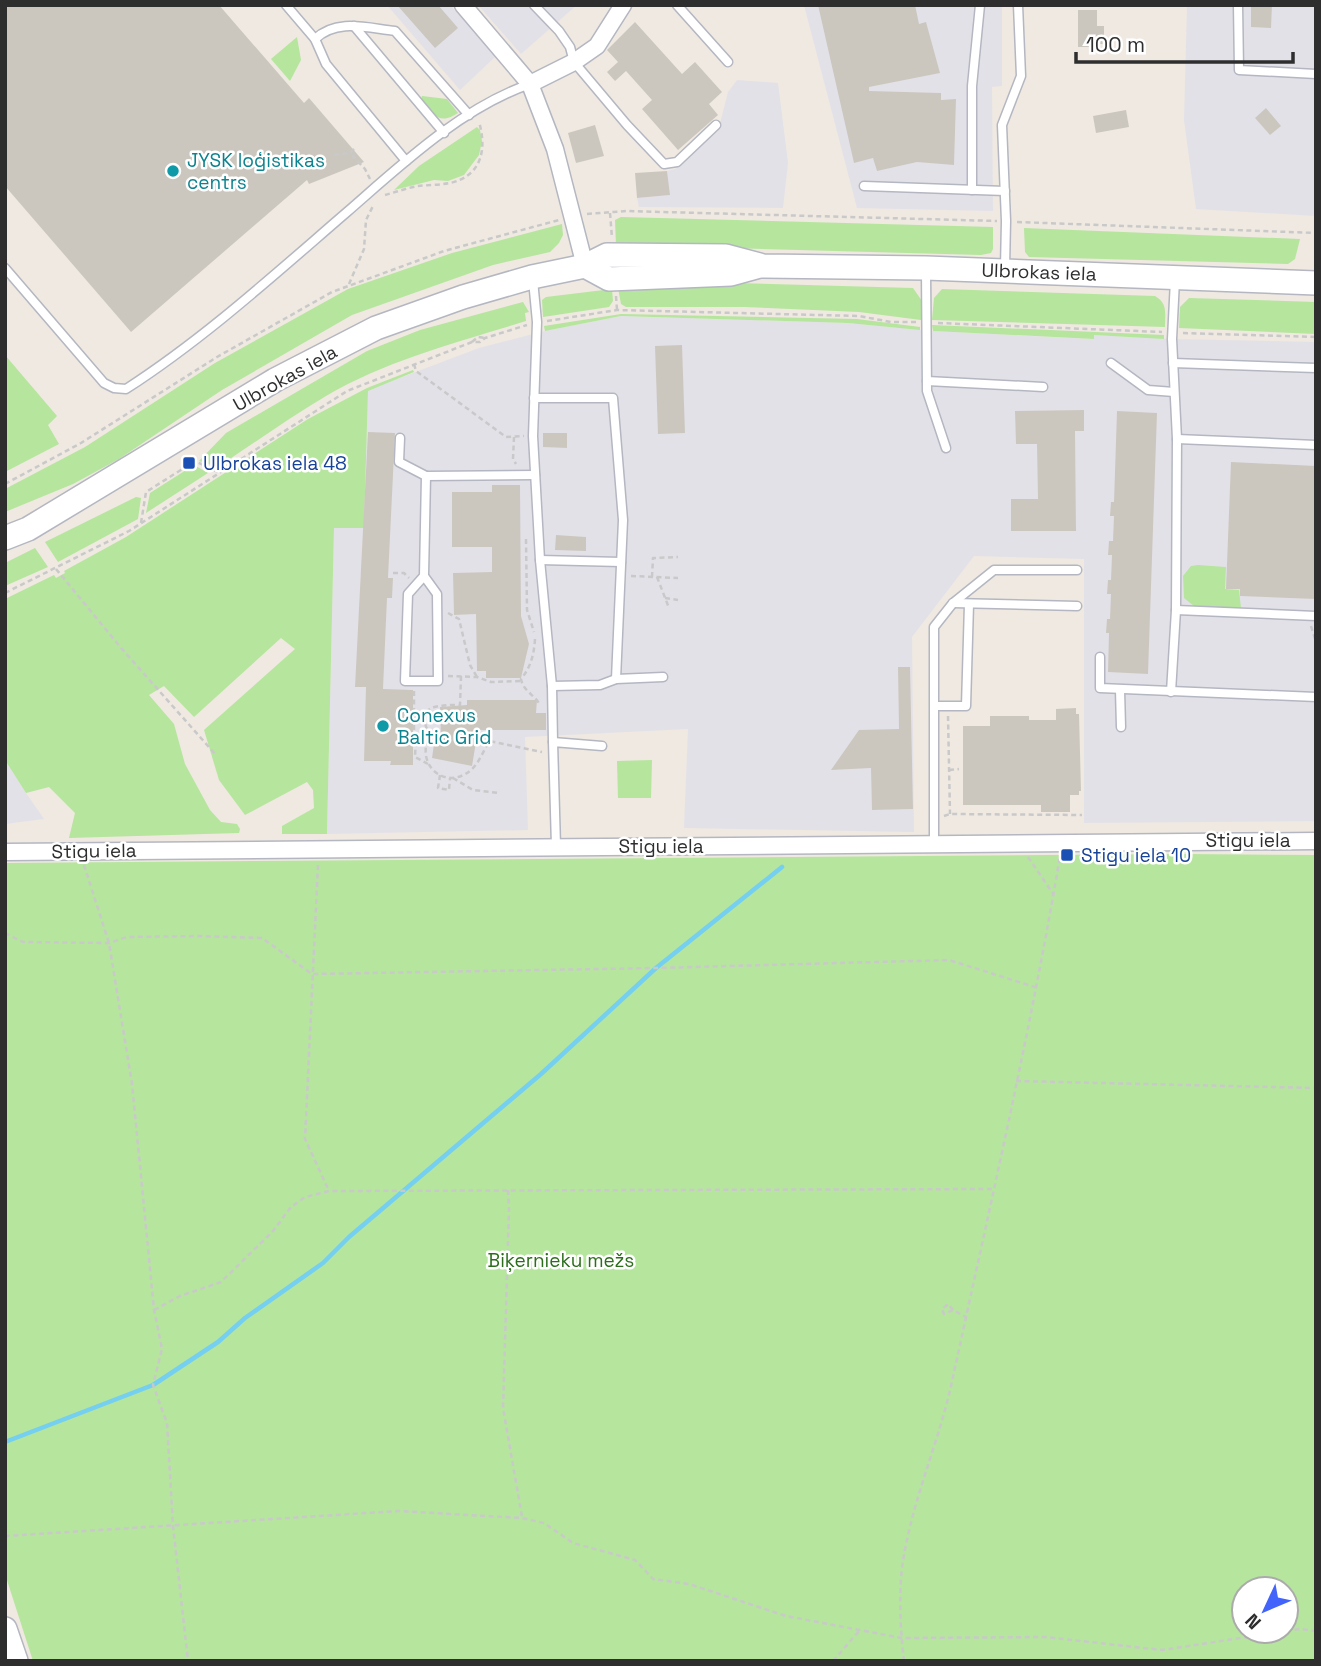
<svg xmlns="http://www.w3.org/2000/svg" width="1321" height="1666" font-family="'Space Grotesk',sans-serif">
<rect width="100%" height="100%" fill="#efe9e1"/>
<g fill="#e3e1e8">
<path d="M387,5H450L496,56L460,90Z"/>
<path d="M478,5H577L521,54Z"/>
<path d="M804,5H1002V86L992,87L993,211L857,208Z"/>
<path d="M1187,5H1316V216L1196,209L1184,120Z"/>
<path d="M737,80L778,83L788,163L783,208L639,207L637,198L669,195L667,171L675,169L718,131L728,92Z"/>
<path d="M621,316L848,323L933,331L1093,339L1094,335L1172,339L1316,342V821L1084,823V559L974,556L912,637L914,832L684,828L688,729L525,737L528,830L327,834L334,527L364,528L368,390L479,348L545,331Z"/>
<path d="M5,760L26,793L44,819L5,824Z"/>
</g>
<g fill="#b6e59e" fill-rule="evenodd">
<path d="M297,37L301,60L290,81L271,59Z"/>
<path d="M422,96L447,99L458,113C438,126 434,114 421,99Z"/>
<path d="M477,127L480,130L482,141L479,155L464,175L448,181L434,180L394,190L419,166Z"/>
<path d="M621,217L993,227V249L991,253L981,255L616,245L615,220Z"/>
<path d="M562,224L563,235L559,243L550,252L493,265L352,315L222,390L119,459L73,484L5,512V489L85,447L215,363L348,289L452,253Z"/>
<path d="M1024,228L1300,239L1295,259L1288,264L1029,257L1025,252Z"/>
<path d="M698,282L913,288L922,301L921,320L859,312L744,307H626L621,304L618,288Z"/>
<path d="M612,289L613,301L609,307L543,317L542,300L546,297Z"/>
<path d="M942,289L1155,296C1168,303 1165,314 1165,327L932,320L934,298Z"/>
<path d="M1189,298L1316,302V334L1179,328L1180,307Z"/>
<path d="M523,302L529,312L525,313L526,321C459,342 387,360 326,396C289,418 254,443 218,467L199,461L226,433L367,351L420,330Z"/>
<path d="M621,314L857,319L920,327V330L848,323L621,316L545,331L544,326Z"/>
<path d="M932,325L1164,335V339L1094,335V339L933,331Z"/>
<path d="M5,355L57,416L48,425L59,444L5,472Z"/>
<path d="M413,370L414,372L368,391L364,528H334L327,834H282V826L314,808L313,790L307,782L245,815L219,780L204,730L295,649L281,638L194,717L164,686L149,695L174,724L185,764L210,810L221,822L237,824L240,829L239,833L69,838L75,813L49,787L26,793L5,760V599L54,575L56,578L65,573L64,571L126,537L308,419L367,388Z"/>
<path d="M194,465L208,473L146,513L150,493Z"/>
<path d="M136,497L141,498L138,519L58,562L45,542Z"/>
<path d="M35,548L48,567L5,586V563Z"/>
<path d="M1198,565L1226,567L1225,589L1239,590L1241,608L1194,606L1184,598L1183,576L1191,566Z"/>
<path d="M652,760L651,798H618L617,761Z"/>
<path d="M1182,854L1316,855V1661H33L5,1574V863ZM1244,1589H1286V1631H1244Z"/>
</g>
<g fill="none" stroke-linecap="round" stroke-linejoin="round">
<path stroke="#75cff0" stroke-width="4.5" d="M5,1442L153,1385L218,1342L245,1318L323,1263L349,1237L541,1074L656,968L782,867"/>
</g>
<g fill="#cbc7bf">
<path d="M5,5H219L304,103L309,98L364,162L309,184L307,180L131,332L5,186Z"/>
<path d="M397,5H438L458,28L435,48Z"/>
<path d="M818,5H915L919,24L926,22L940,73L869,87V91L941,93V100L956,99L954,165L917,162L877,171L873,158L854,163Z"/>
<path d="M1251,5H1272L1271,28L1251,27Z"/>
<path d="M1078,10H1097V26H1104V44H1100V47H1078Z"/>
<path d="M635,22L682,74L695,62L722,92L709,104L718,115L678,150L642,109L652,100L626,71L615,81L607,72L618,62L607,50Z"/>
<path d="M1266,108L1281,126L1270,135L1255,118Z"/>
<path d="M1126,110L1129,127L1096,133L1093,116Z"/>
<path d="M595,125L604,156L576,163L568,133Z"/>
<path d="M667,171L670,195L637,198L635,173Z"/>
<path d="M682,345L685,433L658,434L655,346Z"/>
<path d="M1084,410V431H1075L1076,531H1011V499H1038L1037,444H1016L1015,411Z"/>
<path d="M1117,411L1157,413L1148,674L1108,672L1109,633H1106L1107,619H1110L1111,594H1107L1108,580H1111L1112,555H1108L1109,541H1113L1114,516H1110L1111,502H1114Z"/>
<path d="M368,432L395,433L388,578H393L392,598H387L383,689L413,690V765H390L391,761H364L366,687H355Z"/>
<path d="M543,433H567V448L543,447Z"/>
<path d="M1231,462L1316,466V599L1240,596V589H1226Z"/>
<path d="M492,485H520L521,616L529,644L521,678H486V671H477L476,614L454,615L453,573L492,572V547H452V492H492Z"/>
<path d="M556,535L586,537V551L555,550Z"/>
<path d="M898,667H910L913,809L872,810L871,768L831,770L859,730L899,729Z"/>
<path d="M467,700H537L536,713H546V730H478L472,766L432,758L435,737H441L440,707L467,705Z"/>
<path d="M1076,708V714H1079L1081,791H1079V795H1070V812H1041V805H963V726H990V716H1029V720H1056V709Z"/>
</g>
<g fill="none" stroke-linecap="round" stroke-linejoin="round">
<defs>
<g id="service">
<path d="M286,5L315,39L326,64L406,161"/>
<path d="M534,5L559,31L570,47L574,62L627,125L664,164L677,162L716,125"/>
<path d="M677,5L728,62"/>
<path d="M1238,5L1239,70L1316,74"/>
<path d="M354,26L444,133"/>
<path d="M315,39C337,18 367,28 395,31L469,115"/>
<path d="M864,186L1005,191"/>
<path d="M972,190V86L980,5"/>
<path d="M5,268L104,383L114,388L126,389C205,338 275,274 347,212C401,165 461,108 530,84"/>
<path d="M1005,268L1006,221L1002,125L1021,76L1018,5"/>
<path d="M926,271L927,391L946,448"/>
<path d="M533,280L537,322L533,436L540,560L552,686L553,742"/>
<path d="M1111,363L1148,390L1174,392"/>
<path d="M1173,363L1316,368"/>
<path d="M927,381L1043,387"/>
<path d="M534,398H613L623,520L616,679"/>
<path d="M400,438L399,462L426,476"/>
<path d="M1177,439L1316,445"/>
<path d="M540,560L621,562"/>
<path d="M424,576L408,594L405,681H438L437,594L424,576L426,476L535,475"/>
<path d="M953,603L1077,606"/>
<path d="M1176,610L1316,616"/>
<path d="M1100,657V688L1316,697"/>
<path d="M552,686L600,685L616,679L663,677"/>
<path d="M1120,690L1121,727"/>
<path d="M1171,692L1176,610L1177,439L1172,339L1175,280"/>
<path d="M935,706H966L969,604"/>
<path d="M934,844V627L953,603L994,570H1077"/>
<path d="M556,846L553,742L602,746"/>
</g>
<g id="minor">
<path d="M463,5L530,84L555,149L585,266"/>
<path d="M530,84L574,62L597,46L623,5"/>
<path d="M5,852L1316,841"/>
</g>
<g id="secondary">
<path d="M585,266L609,279L731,274L760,266"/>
<path d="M5,538L28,529L275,380L376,328L463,297L532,277L585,266L607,255L726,256L763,266L926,268L1316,283"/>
<path d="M5,1629L16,1661"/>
</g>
</defs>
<use href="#service" stroke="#b4b7c1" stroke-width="11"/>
<use href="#minor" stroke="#b4b7c1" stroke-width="19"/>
<use href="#secondary" stroke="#b4b7c1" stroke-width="26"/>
<g stroke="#c9c9c9" stroke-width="2.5" stroke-dasharray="5 3.5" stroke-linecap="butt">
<path d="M354,149L350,153L365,169L370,179"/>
<path d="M334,155L350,153"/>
<path d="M385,195C396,192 407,188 418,186C428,185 440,185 450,183C482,176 487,149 479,122"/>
<path d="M610,213L612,238"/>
<path d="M587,214L626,211L997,221"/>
<path d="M1017,222L1316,233"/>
<path d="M349,284L364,249L366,220L373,206"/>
<path d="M616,296L617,310"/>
<path d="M547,321L617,310L859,316L891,322H917"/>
<path d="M938,323L1162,332"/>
<path d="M1183,333L1316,337"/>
<path d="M472,342L478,337L485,338"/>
<path d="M414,364L416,371L506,437L524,436"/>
<path d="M514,437L513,459L516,464"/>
<path d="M5,484L81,443L217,357L332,292L444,251L559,220"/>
<path d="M141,523L146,492L195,461L218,472"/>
<path d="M526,539L527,610L534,632"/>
<path d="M56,569L122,649L216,755"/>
<path d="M393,573H404L409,578"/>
<path d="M631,576L678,578"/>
<path d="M652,577L653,558L678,557"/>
<path d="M657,577L669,608"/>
<path d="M5,593L129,531L347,391L472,342H480L485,338L527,325"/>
<path d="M665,598L678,600"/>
<path d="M448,613L459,619L470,665L477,677"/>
<path d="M1311,626L1316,642"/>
<path d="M535,639C534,654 531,667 521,679C523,691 535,695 540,705"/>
<path d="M448,676L477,677L491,682L521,681"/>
<path d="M461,676L460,705C438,705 413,705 430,735C414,764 445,792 471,770C479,763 484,750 489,741L542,752"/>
<path d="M414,691V731L416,737"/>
<path d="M948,716L950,814"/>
<path d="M428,764L415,757L416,737L430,735"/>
<path d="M949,770L959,769"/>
<path d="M440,775L438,788L449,790L450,778"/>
<path d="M453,778L473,790L499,793"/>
<path d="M944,816L950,814L1082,815"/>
<path d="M1028,857L1054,895"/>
<path d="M84,865L109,943L132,1084L154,1310L162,1349L153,1385L167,1423L173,1526L188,1661"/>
<path d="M318,865L305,1139L329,1191"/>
<path d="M5,933L23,942L109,943L127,937L199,936L262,938L312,974L656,968L949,960L1038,988"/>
<path d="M1016,1081L1316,1088"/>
<path d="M508,1190L509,1209L503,1408L522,1517"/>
<path d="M154,1310L180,1296L221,1282L273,1231L291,1207L305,1197L329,1191L993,1189"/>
<path d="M953,1310L948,1304L942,1309L944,1314L953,1310L966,1317"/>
<path d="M5,1536L398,1511L522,1518L544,1523L573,1543L635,1560L653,1579L689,1584L786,1616L902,1638L1045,1637L1162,1650L1300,1629L1316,1631"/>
<path d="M833,1661L860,1630"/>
<path d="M904,1661C900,1629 898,1586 904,1555C914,1497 938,1443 951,1386C989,1210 1030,1034 1060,856"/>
</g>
<use href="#service" stroke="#fff" stroke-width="8"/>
<use href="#minor" stroke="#fff" stroke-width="16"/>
<use href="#secondary" stroke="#fff" stroke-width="23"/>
</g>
<g fill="#0f9aa8" stroke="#fff" stroke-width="2.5">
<circle cx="173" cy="171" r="7"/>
<circle cx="383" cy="726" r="7"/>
</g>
<g fill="#1a4fb4" stroke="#fff" stroke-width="2.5">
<rect x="182" y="456" width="14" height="14" rx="3.5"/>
<rect x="1060" y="848" width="14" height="14" rx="3.5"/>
</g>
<g text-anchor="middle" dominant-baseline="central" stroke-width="5" stroke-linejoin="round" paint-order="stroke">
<g font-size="19" fill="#0d838f" stroke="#fff" text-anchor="start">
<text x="187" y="160">JYSK loģistikas<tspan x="187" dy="22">centrs</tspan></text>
<text x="397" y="715">Conexus<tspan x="397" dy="22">Baltic Grid</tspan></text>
</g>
<g font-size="19" fill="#2e2e2e" stroke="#fff">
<text transform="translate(1039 272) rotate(2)">Ulbrokas iela</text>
<text transform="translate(285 378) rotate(-29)">Ulbrokas iela</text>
<text x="1248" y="840">Stigu iela</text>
<text x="661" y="846">Stigu iela</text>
<text transform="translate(94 851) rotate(-1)">Stigu iela</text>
</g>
<g font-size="19" fill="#164399" stroke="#fff" text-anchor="start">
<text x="203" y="463">Ulbrokas iela 48</text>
<text x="1081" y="855">Stigu iela 10</text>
</g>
<g font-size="19" fill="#2c6e1b" stroke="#fff">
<text x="561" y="1260">Biķernieku mežs</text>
</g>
</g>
<rect width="1321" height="1666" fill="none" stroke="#2e2e2e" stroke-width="14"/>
<g transform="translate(1265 1610) rotate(226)"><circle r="33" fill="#ffffff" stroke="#ababab" stroke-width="2"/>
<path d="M0-5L12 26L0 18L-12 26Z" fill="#4264fb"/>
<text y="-10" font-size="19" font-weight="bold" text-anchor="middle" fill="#2e2e2e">N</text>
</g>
<path d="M1076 52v10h217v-10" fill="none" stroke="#2e2e2e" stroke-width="3.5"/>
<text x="1086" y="52" font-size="21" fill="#2e2e2e" stroke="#ffffff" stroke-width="5" paint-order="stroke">100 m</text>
</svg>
